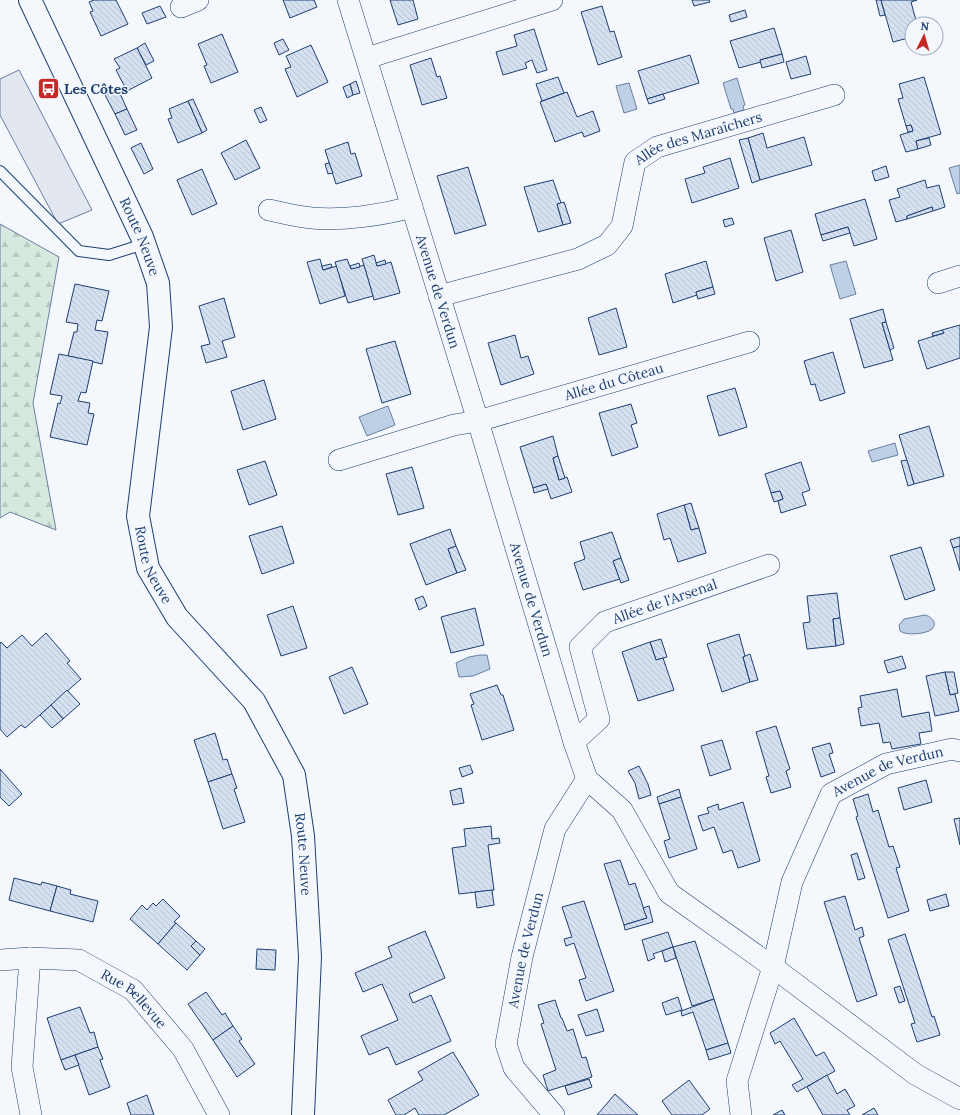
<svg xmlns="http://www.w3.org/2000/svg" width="960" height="1115" font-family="Lora,serif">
<defs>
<pattern id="forest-firs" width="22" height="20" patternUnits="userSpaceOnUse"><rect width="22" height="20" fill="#d7e8df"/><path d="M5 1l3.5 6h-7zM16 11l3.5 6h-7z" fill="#b8c8c3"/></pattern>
<pattern id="building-back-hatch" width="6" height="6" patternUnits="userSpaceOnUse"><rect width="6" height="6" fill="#d5e0f0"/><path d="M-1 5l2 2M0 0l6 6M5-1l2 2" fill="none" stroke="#b6c1d1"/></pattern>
</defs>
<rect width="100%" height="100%" fill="#f4f7fb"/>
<path fill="url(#forest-firs)" stroke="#687fa3" d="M0,224L59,257L33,403L56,530L10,512L0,518Z"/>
<path fill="#e3e8f0" stroke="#687fa3" d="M19,70L92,210L58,224L0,115V79Z"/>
<g fill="#bed0e5" stroke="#687fa3">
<path d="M737,78L745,105L743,106L744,110L734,113L733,109H731L723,83Z"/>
<path d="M629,83L637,109L624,113L616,86Z"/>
<path d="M960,165V193L957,194L949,168Z"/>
<path d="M846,261L856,294L840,299L830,265Z"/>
<path d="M388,406L395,425L367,436L359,417Z"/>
<path d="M895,443L898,455L872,462L868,451Z"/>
<path d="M925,615C931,616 938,623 932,629C927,634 906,636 900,631L899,625L904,619Z"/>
<path d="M480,655H487L490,669L473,676L459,677L456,663L469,657Z"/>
</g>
<g fill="url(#building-back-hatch)" stroke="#1d3f73">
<path d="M94,0H116L128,24L101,36L90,12L93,11L89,2Z"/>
<path d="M283,0H314L317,7L290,18Z"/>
<path d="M390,0H413L418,19L398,25Z"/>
<path d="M692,0H709L710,2L694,6Z"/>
<path d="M876,0H881L885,15L880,16Z"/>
<path d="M881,0H917L911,2L917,24H912V37L893,42Z"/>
<path d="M160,6L166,17L147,24L142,13Z"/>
<path d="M602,6L610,32L614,31L622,57L598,65L581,12Z"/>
<path d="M745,10L747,17L731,22L729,15Z"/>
<path d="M774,28L782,54L760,60L761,62L739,68L730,41Z"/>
<path d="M534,29L547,70L537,73L532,60L525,63L527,68L503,75L496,52L517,46L514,35Z"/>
<path d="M222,34L238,72L211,83L204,66L207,65L198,44Z"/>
<path d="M283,39L289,50L279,55L274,43Z"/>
<path d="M145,43L154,61L146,65L137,48Z"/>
<path d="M311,45L328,82L297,97L285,69L291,67L286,56Z"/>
<path d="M137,48L152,78L127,91L116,70L120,68L114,59Z"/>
<path d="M782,54L784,62L762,68L760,60Z"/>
<path d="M690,55L699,83L647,99L638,71Z"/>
<path d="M806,56L811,74L791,79L786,62Z"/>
<path d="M431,58L437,77L440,76L447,98L422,105L410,65Z"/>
<path d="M558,77L564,93L542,101L536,84Z"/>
<path d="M924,77L941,134L916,141L918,149L906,152L900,135L913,131L911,125L906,126L898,99L903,98L899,84Z"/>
<path d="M356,81L360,93L353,95L350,84Z"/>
<path d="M350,84L353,95L347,98L343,87Z"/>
<path d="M118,89L127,109L115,114L105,95Z"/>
<path d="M567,92L577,117L593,111L600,131L584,137L582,132L555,142L540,102Z"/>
<path d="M663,94L665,99L649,104L647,99Z"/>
<path d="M193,99L207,130L202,133L188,101Z"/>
<path d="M188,101L202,133L178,143L168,119L172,118L169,109Z"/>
<path d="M261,107L267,120L260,123L254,110Z"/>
<path d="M127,109L137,130L125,135L115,114Z"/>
<path d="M911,125L913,131L908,132L906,126Z"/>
<path d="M763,133L767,148L804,137L812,165L760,180L748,138Z"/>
<path d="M748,138L760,180L752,183L739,140Z"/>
<path d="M929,138L931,145L918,149L916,141Z"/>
<path d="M246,140L260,168L235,180L221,153Z"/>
<path d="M348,142L351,154L355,153L362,176L336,184L325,150Z"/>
<path d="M141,143L153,169L144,174L131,148Z"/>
<path d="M730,158L739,188L692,203L685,179L705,173L703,167Z"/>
<path d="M329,163L333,173L328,174L325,164Z"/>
<path d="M886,166L889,177L875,181L872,171Z"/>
<path d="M468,167L486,225L455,234L437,176Z"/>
<path d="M202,169L217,204L192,215L177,180Z"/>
<path d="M553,180L561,203L557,204L563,225L538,232L524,187Z"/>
<path d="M925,180L927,188L939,185L945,207L933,211L932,207L907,216V219L896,222L889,200L900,197L897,189Z"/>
<path d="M865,199L877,239L854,246L848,227L821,235L815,214Z"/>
<path d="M564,202L571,223L563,225L557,204Z"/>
<path d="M932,207L933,211L907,219V216Z"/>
<path d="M732,218L734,224L725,227L723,220Z"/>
<path d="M848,227L850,233L823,241L821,235Z"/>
<path d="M791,230L803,272L776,281L764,238Z"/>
<path d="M374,255L377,266L391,262L400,293L374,300L362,259Z"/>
<path d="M320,259L323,270L337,266L345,296L320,304L307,262Z"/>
<path d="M347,259L351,269L364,265L373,296L348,303L335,262Z"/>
<path d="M385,260L386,264L377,266L376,263Z"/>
<path d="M706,261L713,287L696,292L697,295L673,303L665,274Z"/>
<path d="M359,263L360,267L351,269L350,266Z"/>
<path d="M331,264L332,267L323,270L322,266Z"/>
<path d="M75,284L109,291L102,321L97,320L95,330L108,332L102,364L68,356L74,332H77L78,324L66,322Z"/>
<path d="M713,287L715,294L698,299L696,292Z"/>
<path d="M224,298L235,337L222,341L227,357L206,363L201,346L210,344L199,306Z"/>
<path d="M616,308L627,347L599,355L588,318Z"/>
<path d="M883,309L886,322L882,323L893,360L864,368L850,319Z"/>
<path d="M886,322L894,348L890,350L882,323Z"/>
<path d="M960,325V358L927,369L918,341L944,333L942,330Z"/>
<path d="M942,330L944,333L933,336L932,333Z"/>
<path d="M515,335L521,358L528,356L534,374L501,385L488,343Z"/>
<path d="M395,341L411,394L382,403L366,349Z"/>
<path d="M833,352L845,393L820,401L815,384L811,385L804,361Z"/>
<path d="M59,354L93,361L86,393L81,392L78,401L90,403L88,413L94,414L87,445L50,437L58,403L60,404L62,396L50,394Z"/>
<path d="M264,380L276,419L243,430L231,391Z"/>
<path d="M735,388L747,427L719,436L707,396Z"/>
<path d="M631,404L637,423L631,425L638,447L612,456L599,413Z"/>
<path d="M929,426L944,476L914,484L899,435Z"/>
<path d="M553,436L558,456L553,458L559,480L567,477L572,492L551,499L546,484L533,488L520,447Z"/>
<path d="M558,456L565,478L559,480L553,458Z"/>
<path d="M907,460L914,484L908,486L901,461Z"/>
<path d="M265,461L277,495L249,505L237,470Z"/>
<path d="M801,462L810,490L802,493L806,505L781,513L778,501L783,499L780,491L771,493L765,474Z"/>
<path d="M412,467L424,508L398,515L386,474Z"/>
<path d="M546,484L548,489L534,493L533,488Z"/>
<path d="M780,491L783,499L774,502L771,493Z"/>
<path d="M691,503L699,528L691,530L684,505Z"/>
<path d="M684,505L691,530L699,528L706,553L678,562L670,538L664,540L657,514Z"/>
<path d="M282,526L294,563L262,574L249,536Z"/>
<path d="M450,529L456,546L448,549L457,573L426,585L410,544Z"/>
<path d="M612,532L621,558L613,561L620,579L583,590L574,563L585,559L580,542Z"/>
<path d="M960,537V546L953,548L950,540Z"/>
<path d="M456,546L466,570L457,573L448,549Z"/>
<path d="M960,546V571L953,548Z"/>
<path d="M921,547L935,590L905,600L890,556Z"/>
<path d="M621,558L629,580L621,583L613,561Z"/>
<path d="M837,593L840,618L833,619L836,646L807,649L803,623L810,622L807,596Z"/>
<path d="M423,596L427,606L419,610L415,599Z"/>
<path d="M293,606L307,648L281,656L267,615Z"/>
<path d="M475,608L484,645L451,653L441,617Z"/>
<path d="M840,618L844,644L836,646L833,619Z"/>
<path d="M46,633L70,661L67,663L81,679L25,728L21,725L7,737L0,729V643L1,642L7,648L22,635L32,646Z"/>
<path d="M739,634L745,656L743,657L750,682L722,692L707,644Z"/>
<path d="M661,639L667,657L656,660L650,642Z"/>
<path d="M650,642L656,660L663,658L674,690L638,701L622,652Z"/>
<path d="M750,654L758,680L750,682L743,657Z"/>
<path d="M902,656L906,668L888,673L884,661Z"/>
<path d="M352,667L368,704L344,714L329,677Z"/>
<path d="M945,672H954L958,693L950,695Z"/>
<path d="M945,672L950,695L955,694L959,711L935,716L926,676Z"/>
<path d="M497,685L501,695H503L514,730L482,740L471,705L474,704L470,694Z"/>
<path d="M897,689L902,717L929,712L932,731L919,733L921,744L892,749L890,742L883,743L879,723L861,726L858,708L862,707L860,696Z"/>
<path d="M67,690L80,704L63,719L51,705Z"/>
<path d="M51,705L63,719L52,728L40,715Z"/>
<path d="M776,726L790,769L786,771L791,787L771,793L766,777L769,776L756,732Z"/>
<path d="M215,733L223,760L227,759L232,774L208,782L194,740Z"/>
<path d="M722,740L731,769L710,776L701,746Z"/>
<path d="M830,743L833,753L829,754L835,772L821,777L812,748Z"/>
<path d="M470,765L473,773L462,777L459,768Z"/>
<path d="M639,766L648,784L651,795L639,799L635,783L628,771Z"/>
<path d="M0,769L22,794L9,806L0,797Z"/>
<path d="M232,774L237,788L234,789L245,822L223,829L208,782Z"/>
<path d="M926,780L932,802L904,810L898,788Z"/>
<path d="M461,788L464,803L453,805L450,791Z"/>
<path d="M679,789L681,797L659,804L657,797Z"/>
<path d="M868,794L873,812L878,810L889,847L893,846L900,867L896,868L909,911L888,918L856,817L858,816L853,799Z"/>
<path d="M681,797L697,849L669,858L664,841L670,839L659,804Z"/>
<path d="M743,802L760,861L738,868L732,850L723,853L714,827L703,831L698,816L709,813L707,808L718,804L719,810Z"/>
<path d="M960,818V845L954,819Z"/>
<path d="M491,826L492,839L499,838L500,843L488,845L494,890L459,894L452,848L466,846L464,829Z"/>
<path d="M857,853L865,878L858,880L851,855Z"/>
<path d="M620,860L629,885L635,883L647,918L624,925L604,864Z"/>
<path d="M14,878L41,885L42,882L57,886L50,911L9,900Z"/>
<path d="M57,886L71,890L70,894L98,901L93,922L50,911Z"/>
<path d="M492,890L494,905L477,908L475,892Z"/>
<path d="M946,894L949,906L930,911L927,900Z"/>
<path d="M845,896L855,930L862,927L864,936L859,938L877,995L857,1002L824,902Z"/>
<path d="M163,899L180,916L174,922L176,923L158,944L130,919L142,905L147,910L153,903L156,906Z"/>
<path d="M584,901L614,991L586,1001L579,980L586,978L574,943L566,946L564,939L572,937L562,907Z"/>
<path d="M649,906L653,922L625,930L624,925L647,918L643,908Z"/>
<path d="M176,923L196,941L191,946L200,955L187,970L158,944Z"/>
<path d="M425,931L445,978L409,994L413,1003L431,995L451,1041L396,1065L388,1047L369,1055L361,1036L398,1020L382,984L363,992L355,973L392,957L388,947Z"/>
<path d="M668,932L673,947L653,954L655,958L648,961L642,940Z"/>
<path d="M905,934L932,1017L934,1016L940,1035L917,1042L911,1024L915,1023L888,940Z"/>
<path d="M196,941L205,949L200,955L191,946Z"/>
<path d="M695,941L714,999L692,1006L673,947Z"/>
<path d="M673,947L676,958L665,962L662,951Z"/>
<path d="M257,949L276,950L275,970L256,969Z"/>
<path d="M900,986L905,1001L899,1003L894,988Z"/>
<path d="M206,992L222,1015L225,1013L233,1026L213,1040L188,1004Z"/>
<path d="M678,997L682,1010L666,1015L662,1003Z"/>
<path d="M714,999L728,1043L706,1050L693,1012L682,1016L681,1011Z"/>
<path d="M555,1000L561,1018H562L567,1031L573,1029L582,1058L586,1057L592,1077L548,1091L543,1075L556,1070L541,1024L544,1023L538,1005Z"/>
<path d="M80,1007L90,1033L94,1032L98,1047L61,1060L47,1018Z"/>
<path d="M597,1009L604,1031L586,1036L578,1015Z"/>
<path d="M794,1018L816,1056L824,1052L835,1071L797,1092L792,1085L803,1079L780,1041L775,1044L770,1033Z"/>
<path d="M233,1026L242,1039L239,1041L255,1064L237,1077L213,1040Z"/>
<path d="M728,1043L731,1053L709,1060L706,1050Z"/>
<path d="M98,1047L103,1059L100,1060L110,1087L89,1095L75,1055Z"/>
<path d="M453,1052L479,1095L444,1115H419L415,1108L404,1115H396L388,1100L423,1080L418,1072Z"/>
<path d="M75,1055L79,1065L65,1070L61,1060Z"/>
<path d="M827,1075L837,1094L845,1089L855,1106L847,1110L850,1115H823L807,1087Z"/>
<path d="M589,1079L592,1087L568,1095L565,1086Z"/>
<path d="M689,1080L710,1109L702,1115H672L662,1101Z"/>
<path d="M615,1094L638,1115H597Z"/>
<path d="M147,1095L154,1115H131L127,1103Z"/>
<path d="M874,1108L878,1115H862Z"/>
<path d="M782,1110L785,1115H773Z"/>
</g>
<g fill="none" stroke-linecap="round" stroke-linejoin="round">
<defs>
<path id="lane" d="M0,171L79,251L109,255L144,244"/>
<g id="street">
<path id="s1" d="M348,0L478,421L574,742L587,779L622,810L669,893L773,967L915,1074L960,1099"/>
<path d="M181,7L198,0"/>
<path d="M367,58L552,0"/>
<path d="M269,210C283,213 298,217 312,218C343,221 382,215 412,207"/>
<path d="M938,283L960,276"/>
<path id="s2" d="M439,296L578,259L607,245L622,226L635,162L657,147L834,95"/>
<path id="s3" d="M339,460L454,425L478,421L749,342"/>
<path id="s4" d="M574,742L599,719L580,647L605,622L769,565"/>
<path d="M30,958L22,1067L31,1115"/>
<path id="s5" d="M0,960L30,958L79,960L133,990L183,1049L219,1115"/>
<path id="s6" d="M554,1115L514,1068L506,1044L522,957L555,829L587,779"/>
<path id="s7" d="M741,1115L737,1081L773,967L792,882L831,794L886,764L952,749L960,751"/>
</g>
<g id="secondary">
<path id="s8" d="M30,0L142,237L158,283L161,327L138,516L148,568L177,617L254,701L294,775L303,836L310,957L303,1115"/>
</g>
</defs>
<use href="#lane" stroke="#1d3f73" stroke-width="12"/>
<use href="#street" stroke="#1d3f73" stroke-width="22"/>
<use href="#secondary" stroke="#1d3f73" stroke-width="24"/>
<use href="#lane" stroke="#f4f7fb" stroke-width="10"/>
<use href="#street" stroke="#f4f7fb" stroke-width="21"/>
<use href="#secondary" stroke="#f4f7fb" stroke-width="22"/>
</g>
<defs>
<symbol id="bus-square" viewBox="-11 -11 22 22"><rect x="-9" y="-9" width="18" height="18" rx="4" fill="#c62828" stroke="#f4f7fb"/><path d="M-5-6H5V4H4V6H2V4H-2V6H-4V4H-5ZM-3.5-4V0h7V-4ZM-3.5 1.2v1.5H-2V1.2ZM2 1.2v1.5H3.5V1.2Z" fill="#fff"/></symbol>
</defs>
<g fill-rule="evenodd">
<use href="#bus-square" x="36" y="76" width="25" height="25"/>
</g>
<g text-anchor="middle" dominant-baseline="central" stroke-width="3" stroke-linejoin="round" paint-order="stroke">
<g font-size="14" font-weight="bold" fill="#1d3f73" stroke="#f4f7fb" text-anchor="start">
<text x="64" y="89">Les Côtes</text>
</g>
<g font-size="14" fill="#1d3f73" stroke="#f4f7fb">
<text stroke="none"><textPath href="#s2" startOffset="334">Allée des Maraîchers</textPath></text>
<text stroke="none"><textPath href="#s8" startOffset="261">Route Neuve</textPath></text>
<text stroke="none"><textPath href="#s1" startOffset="305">Avenue de Verdun</textPath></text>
<text stroke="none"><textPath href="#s3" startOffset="286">Allée du Côteau</textPath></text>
<text stroke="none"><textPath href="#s8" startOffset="597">Route Neuve</textPath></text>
<text stroke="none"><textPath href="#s1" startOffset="627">Avenue de Verdun</textPath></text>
<text stroke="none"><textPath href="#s4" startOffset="207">Allée de l'Arsenal</textPath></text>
<text stroke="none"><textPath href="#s7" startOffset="399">Avenue de Verdun</textPath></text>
<text stroke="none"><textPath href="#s8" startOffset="933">Route Neuve</textPath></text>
<text stroke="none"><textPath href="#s6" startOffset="183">Avenue de Verdun</textPath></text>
<text stroke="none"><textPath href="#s5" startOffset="147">Rue Bellevue</textPath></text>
</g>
</g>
<g transform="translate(924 36) rotate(5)"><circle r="19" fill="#f4f7fb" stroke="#9eadc5"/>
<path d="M0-3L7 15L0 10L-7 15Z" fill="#c62828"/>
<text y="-6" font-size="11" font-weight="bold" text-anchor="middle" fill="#1d3f73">N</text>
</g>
</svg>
